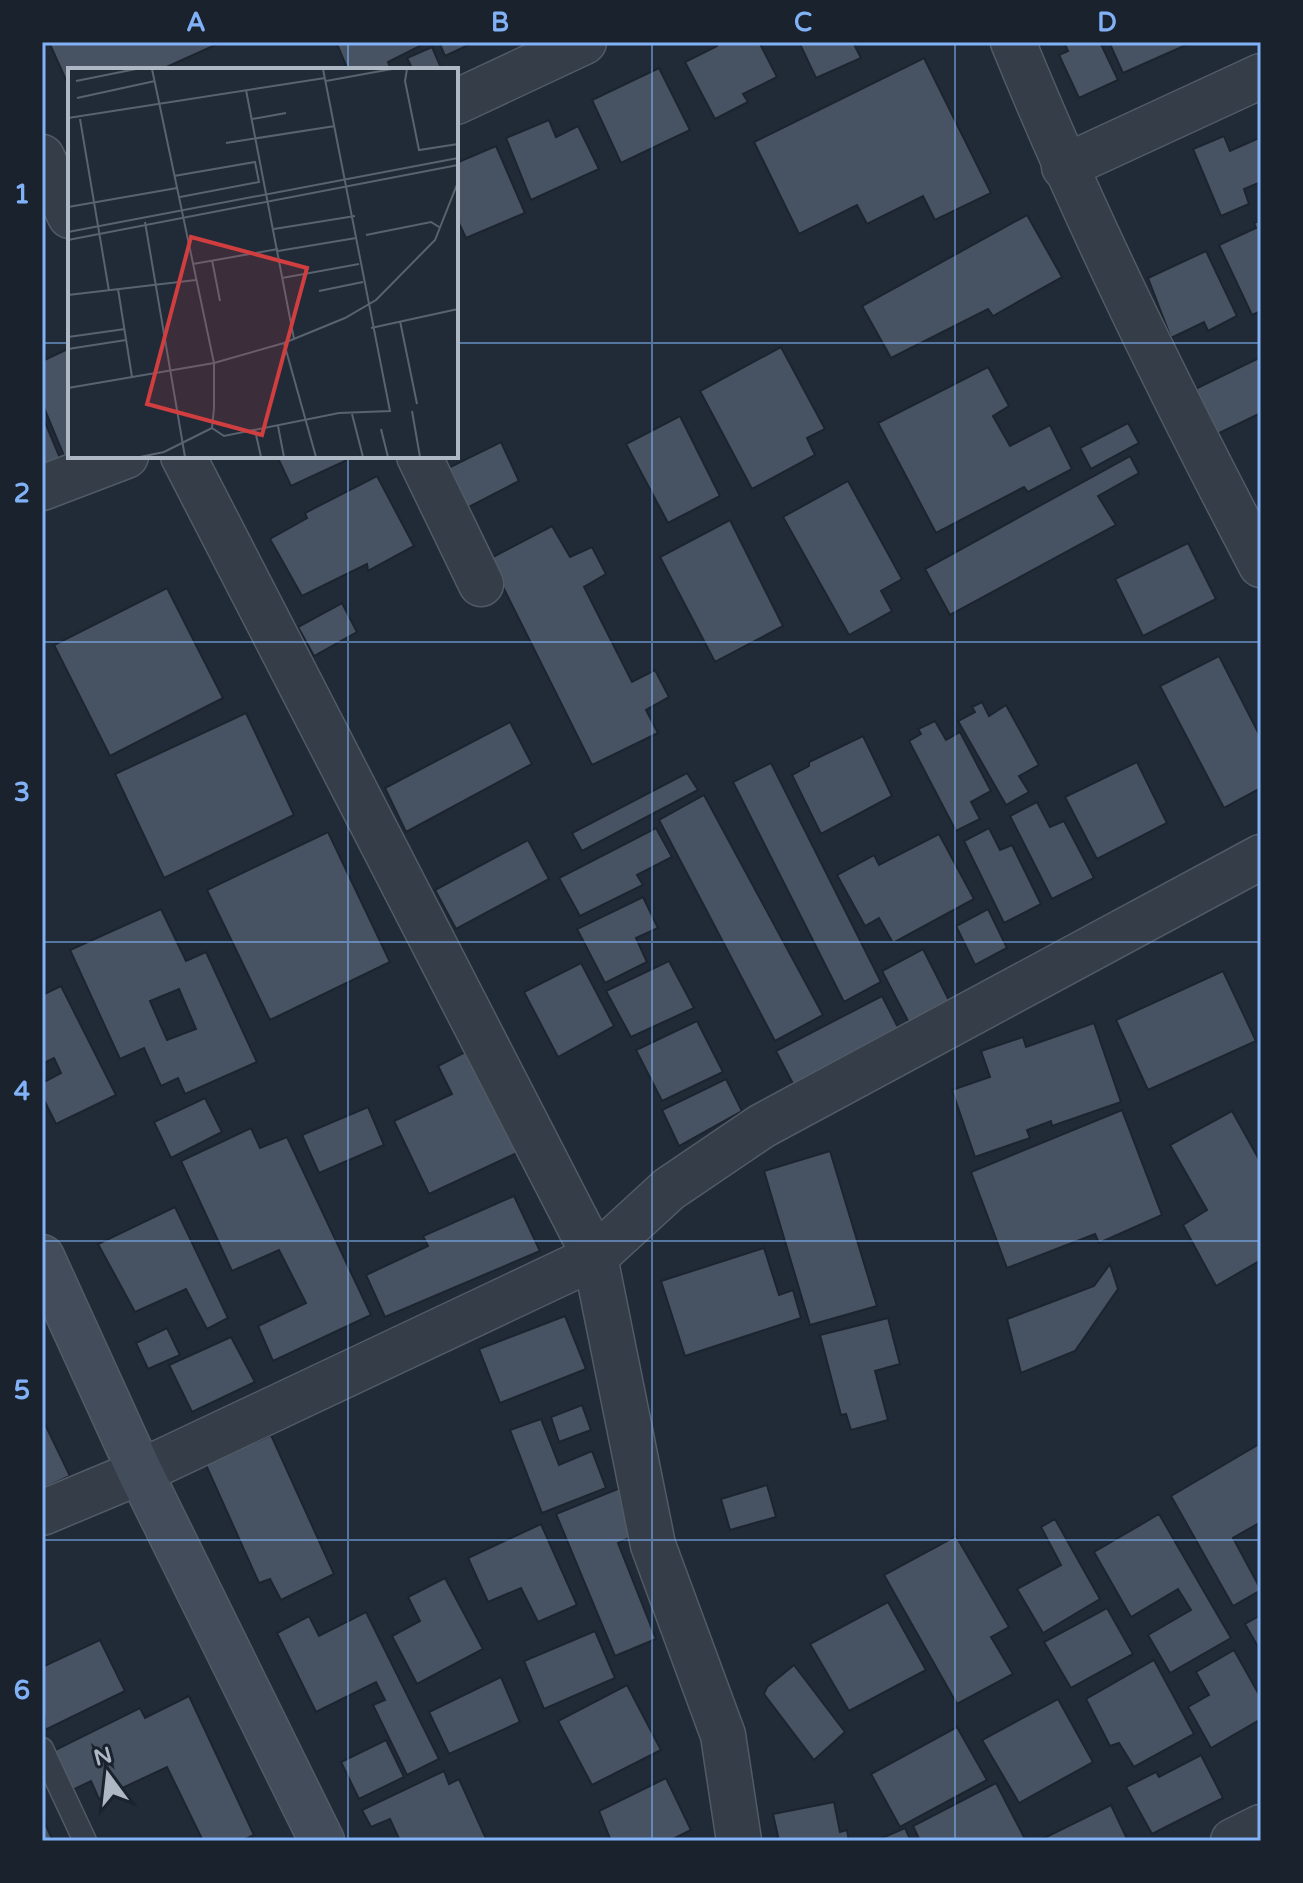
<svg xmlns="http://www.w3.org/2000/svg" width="1303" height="1883" font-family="'Varela Round',sans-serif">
<rect width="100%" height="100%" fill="#212b38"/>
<g fill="#475262" stroke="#1c242f" stroke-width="2" fill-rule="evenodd">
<path d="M49,42H222L160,70H70V89Z"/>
<path d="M336,42H426V43L388,62L391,70H348Z"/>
<path d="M439,42H475L445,56Z"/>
<path d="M715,42H759L777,77L743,94L748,102L715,119L685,62L717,46Z"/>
<path d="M799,42H853L861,58L816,78Z"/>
<path d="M1064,42H1100L1118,80L1079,98L1059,55L1068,51Z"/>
<path d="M1109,42H1193L1123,73Z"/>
<path d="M432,47L442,70H413L407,58Z"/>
<path d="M924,58L991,193L935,220L923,196L867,224L857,205L799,234L754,142Z"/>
<path d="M659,68L690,130L621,163L592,100Z"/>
<path d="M549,120L556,137L578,126L599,169L531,200L506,138Z"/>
<path d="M1224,136L1230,151L1259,138L1261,182L1244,189L1249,204L1221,216L1193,149Z"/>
<path d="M496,146L525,213L466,238L456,217V163Z"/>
<path d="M1027,215L1062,277L993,316L988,309L891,358L862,306Z"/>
<path d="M1261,220V311L1252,315L1219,245L1256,228L1254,223Z"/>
<path d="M1206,251L1237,316L1208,331L1204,322L1171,338L1148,278Z"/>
<path d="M781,347L825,429L807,438L815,455L752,489L700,391Z"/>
<path d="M70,348V454L64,456L42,403V361Z"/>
<path d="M1261,357V413L1211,437L1189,392Z"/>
<path d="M988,367L1009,406L993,416L1010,446L1050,425L1072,469L1028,492L1024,487L936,533L878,423Z"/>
<path d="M42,415L60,458L42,465Z"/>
<path d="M680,416L720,496L668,523L626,444Z"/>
<path d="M1128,423L1139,443L1091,469L1080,448Z"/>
<path d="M501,442L519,481L461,511L442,471Z"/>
<path d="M277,456H356L291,486Z"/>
<path d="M1130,456L1139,473L1098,496L1116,525L950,615L925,569Z"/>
<path d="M377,476L414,546L368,571L367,564L302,596L270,539L307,518L305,513Z"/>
<path d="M848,481L902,579L881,591L892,611L849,635L783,517Z"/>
<path d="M730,520L783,626L715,662L660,557Z"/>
<path d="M552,526L570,557L592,547L606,574L584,587L632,682L655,670L669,697L646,710L658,733L592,765L489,559Z"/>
<path d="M1188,543L1216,599L1143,636L1115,579Z"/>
<path d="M167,588L223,698L110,756L54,645Z"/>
<path d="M342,603L357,632L314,656L298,627Z"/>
<path d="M1219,656L1261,738V788L1224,808L1160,686Z"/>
<path d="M982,702L989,716L1006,705L1039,765L1019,776L1029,792L1006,805L958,721L975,712L972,707Z"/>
<path d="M246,713L294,815L164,878L115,774Z"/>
<path d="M935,721L946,740L960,732L991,791L971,802L980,819L956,831L909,741L921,734L918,729Z"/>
<path d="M510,722L532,764L406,832L385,788Z"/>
<path d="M863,736L892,796L821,834L792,775L809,766V762Z"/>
<path d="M1137,762L1167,823L1097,859L1065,797Z"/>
<path d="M771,763L881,982L844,1002L733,782Z"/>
<path d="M687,773L698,790L582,851L572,833Z"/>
<path d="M704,795L823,1015L775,1041L659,820Z"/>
<path d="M1037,802L1050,827L1064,821L1094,878L1052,899L1010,816Z"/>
<path d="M656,828L672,857L637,875L643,885L580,916L559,878Z"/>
<path d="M989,828L1000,850L1012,845L1041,904L1004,923L964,841Z"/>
<path d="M328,832L390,962L270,1020L207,890Z"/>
<path d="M939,834L974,899L893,943L879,918L865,926L837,875L874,855L879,865Z"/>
<path d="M528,840L549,879L456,929L435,890Z"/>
<path d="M643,897L658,928L636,938L647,962L605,983L577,929Z"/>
<path d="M161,909L186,961L206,952L257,1062L185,1094L178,1078L161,1086L144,1048L120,1059L70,950ZM179,989L196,1029L167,1040L150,1001Z"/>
<path d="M988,909L1007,948L975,965L956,926Z"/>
<path d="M923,949L959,1020L919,1042L882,971Z"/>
<path d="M669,961L694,1008L631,1037L606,991Z"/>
<path d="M581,963L614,1026L558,1057L524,992Z"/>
<path d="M1223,971L1256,1041L1148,1090L1116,1020Z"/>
<path d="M61,986L116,1095L56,1124L42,1096V1083L61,1073L54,1058L42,1064V995Z"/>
<path d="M882,996L909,1049L805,1107L776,1051Z"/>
<path d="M697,1021L723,1072L662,1101L636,1050Z"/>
<path d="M1094,1023L1121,1102L1052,1126L1051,1121L1027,1130L1030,1138L975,1157L952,1090L990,1077L981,1051L1023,1037L1026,1047Z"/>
<path d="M471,1049L519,1152L429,1194L394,1121L452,1094L438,1066Z"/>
<path d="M726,1079L742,1111L679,1146L662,1110Z"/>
<path d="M205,1098L222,1132L171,1158L154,1122Z"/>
<path d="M368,1107L384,1145L319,1173L302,1135Z"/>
<path d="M1122,1110L1162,1215L1099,1243L1095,1234L1007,1268L971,1172Z"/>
<path d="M1232,1111L1261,1163V1260L1216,1286L1183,1225L1207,1210L1170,1145Z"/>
<path d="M251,1128L260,1148L287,1137L371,1315L273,1361L258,1326L306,1303L279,1250L232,1271L181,1161Z"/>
<path d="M830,1151L877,1306L810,1325L764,1171Z"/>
<path d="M514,1196L540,1251L385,1317L366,1275L428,1246L423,1236Z"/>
<path d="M175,1207L228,1318L207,1329L186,1289L135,1312L98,1244Z"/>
<path d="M764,1248L779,1295L793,1290L801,1318L685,1356L661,1281Z"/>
<path d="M1110,1264L1118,1289L1075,1351L1021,1373L1007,1319L1094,1286Z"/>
<path d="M565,1316L586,1369L500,1403L479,1349Z"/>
<path d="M888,1318L900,1364L875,1371L888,1420L851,1430L846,1414L841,1415L820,1335Z"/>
<path d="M167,1328L180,1355L148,1369L136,1343Z"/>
<path d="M231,1337L255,1382L192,1412L169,1365Z"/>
<path d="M582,1405L591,1430L559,1442L551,1417Z"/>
<path d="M42,1418L70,1476L42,1489Z"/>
<path d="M541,1419L559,1465L592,1451L606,1488L542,1513L510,1430Z"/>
<path d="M271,1435L334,1574L281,1600L270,1579L259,1583L206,1465Z"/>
<path d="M1261,1443V1522L1233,1538L1261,1590L1233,1606L1171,1496Z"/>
<path d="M767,1485L776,1517L730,1530L721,1499Z"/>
<path d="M620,1488L638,1534L618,1543L656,1639L615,1656L556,1514Z"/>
<path d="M1159,1514L1231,1638L1170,1673L1148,1635L1191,1610L1178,1589L1131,1617L1094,1552Z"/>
<path d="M1055,1519L1100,1599L1043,1633L1017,1589L1061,1565L1041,1527Z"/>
<path d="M541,1524L577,1605L538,1622L521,1588L488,1602L468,1558Z"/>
<path d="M956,1536L1009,1627L991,1637L1013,1674L957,1704L884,1575Z"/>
<path d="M445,1578L483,1649L417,1684L392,1636L420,1621L408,1597Z"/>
<path d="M888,1602L926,1670L849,1711L810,1644Z"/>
<path d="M1107,1608L1133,1654L1071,1688L1044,1642Z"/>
<path d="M366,1612L439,1759L407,1775L373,1705L385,1700L376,1682L316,1712L277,1633L309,1616L319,1636Z"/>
<path d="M1261,1615V1652L1245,1624Z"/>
<path d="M595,1631L615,1678L544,1709L524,1661Z"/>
<path d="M100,1640L125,1691L45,1730L42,1667Z"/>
<path d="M1234,1650L1261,1698V1719L1211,1748L1188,1707L1209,1695L1196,1672Z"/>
<path d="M1154,1660L1194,1734L1134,1767L1119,1743L1110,1746L1086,1699Z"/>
<path d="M794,1665L845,1732L814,1760L764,1694L767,1687Z"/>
<path d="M501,1677L520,1722L449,1754L429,1712Z"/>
<path d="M627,1685L661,1750L592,1785L558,1721Z"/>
<path d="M189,1696L254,1835L241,1841H203L145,1718Z"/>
<path d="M189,1696L254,1835L241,1841H203L167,1767L99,1799L91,1781L62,1795L43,1756L140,1708L145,1718Z"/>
<path d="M1058,1699L1093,1762L1019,1803L982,1740Z"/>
<path d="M957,1727L987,1780L900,1827L871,1774Z"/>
<path d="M386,1740L404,1777L359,1799L341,1762Z"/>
<path d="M1201,1755L1223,1798L1152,1834L1126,1787L1156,1772L1159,1777Z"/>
<path d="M444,1771L449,1784L459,1779L487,1841H400L390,1819L371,1827L362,1810Z"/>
<path d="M666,1778L691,1830L669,1841H611L599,1811Z"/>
<path d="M996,1783L1026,1841H920L913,1826Z"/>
<path d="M834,1802L840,1832L847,1830L849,1841H779L773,1814Z"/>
<path d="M1111,1805L1128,1841H1038Z"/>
<path d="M43,1819L53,1841H42Z"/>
<path d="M905,1828L911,1841H875Z"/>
</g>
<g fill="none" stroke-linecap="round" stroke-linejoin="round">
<defs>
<path id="lane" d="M42,1749L85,1841"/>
<g id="street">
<path d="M1013,42C1086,221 1171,393 1261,565"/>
<path d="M456,102L584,42"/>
<path d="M42,157L70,216"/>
<path d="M1064,167L1261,76"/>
<path d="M183,456L595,1257L653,1545L723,1735L739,1841"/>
<path d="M419,456L481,584"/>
<path d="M42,488L126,456"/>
<path d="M42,1513L140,1472L595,1257L669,1189L762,1126L1261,857"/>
<path d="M1233,1841L1261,1827"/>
</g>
<path id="secondary" d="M42,1257L140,1472L322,1841"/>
</defs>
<use href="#lane" stroke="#515b66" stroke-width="25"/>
<use href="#street" stroke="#515b66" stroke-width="47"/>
<use href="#secondary" stroke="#515b66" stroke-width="47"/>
<use href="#lane" stroke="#343d48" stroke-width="22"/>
<use href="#street" stroke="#343d48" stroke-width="44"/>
<use href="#secondary" stroke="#424c5b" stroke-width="44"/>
</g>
<path fill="none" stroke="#81b2f7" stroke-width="2" stroke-opacity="0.55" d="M348,42V70M652,42V1841M955,42V1841M42,343H70M456,343H1261M348,456V1841M42,642H1261M42,942H1261M42,1241H1261M42,1540H1261"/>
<g transform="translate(68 68)">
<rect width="390" height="390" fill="#212b38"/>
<path fill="none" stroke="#596370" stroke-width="2" d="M339,1L337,13L351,82L390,76M8,13L68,1M258,13L324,1M178,22L226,271M9,30L87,13M0,50L257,10M12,51L41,223M184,51L218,45M158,75L267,58M106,108L187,94L191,114L112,129M0,139L109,120M77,154L117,389M206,161L287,148M0,164L390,90M298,167L363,154L371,159M0,172L390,97M210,183L288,170M144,192L152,233M125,196L210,181M214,210L291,196M50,221L64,309M251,223L295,214M0,227L128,212M332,253L349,336M303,260L390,241M0,269L57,261M216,275L248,389M0,281L58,272M0,320L146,295L216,275L277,250L308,232L367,172L390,114M344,343L352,389M284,346L295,389M210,358L216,389M144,360L156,368L271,345L322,343L255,1M313,361L320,389M187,362L193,389M72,389L96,384L144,360L146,340V295L84,1"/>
<path fill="#d03e40" fill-opacity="0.15" stroke="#d03e40" stroke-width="4" d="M123,169L239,200L194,367L79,336Z"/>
<rect width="390" height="390" fill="none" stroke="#aeb8c5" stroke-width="4"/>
</g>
<rect width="1303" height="1883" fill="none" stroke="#1a222d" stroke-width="88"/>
<g transform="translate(108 1775) rotate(345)" stroke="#1a222d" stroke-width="6" paint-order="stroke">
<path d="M0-6L14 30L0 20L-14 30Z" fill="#aeb8c5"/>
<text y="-12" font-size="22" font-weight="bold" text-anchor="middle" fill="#aeb8c5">N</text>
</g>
<rect x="44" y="44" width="1215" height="1795" fill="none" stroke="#81b2f7" stroke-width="3"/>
<g font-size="26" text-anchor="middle" font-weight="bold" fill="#81b2f7">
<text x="196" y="31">A</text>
<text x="500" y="31">B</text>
<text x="803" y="31">C</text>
<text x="1107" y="31">D</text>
<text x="22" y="203">1</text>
<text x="22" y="502">2</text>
<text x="22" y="801">3</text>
<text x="22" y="1100">4</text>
<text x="22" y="1399">5</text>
<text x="22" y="1699">6</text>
</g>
</svg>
